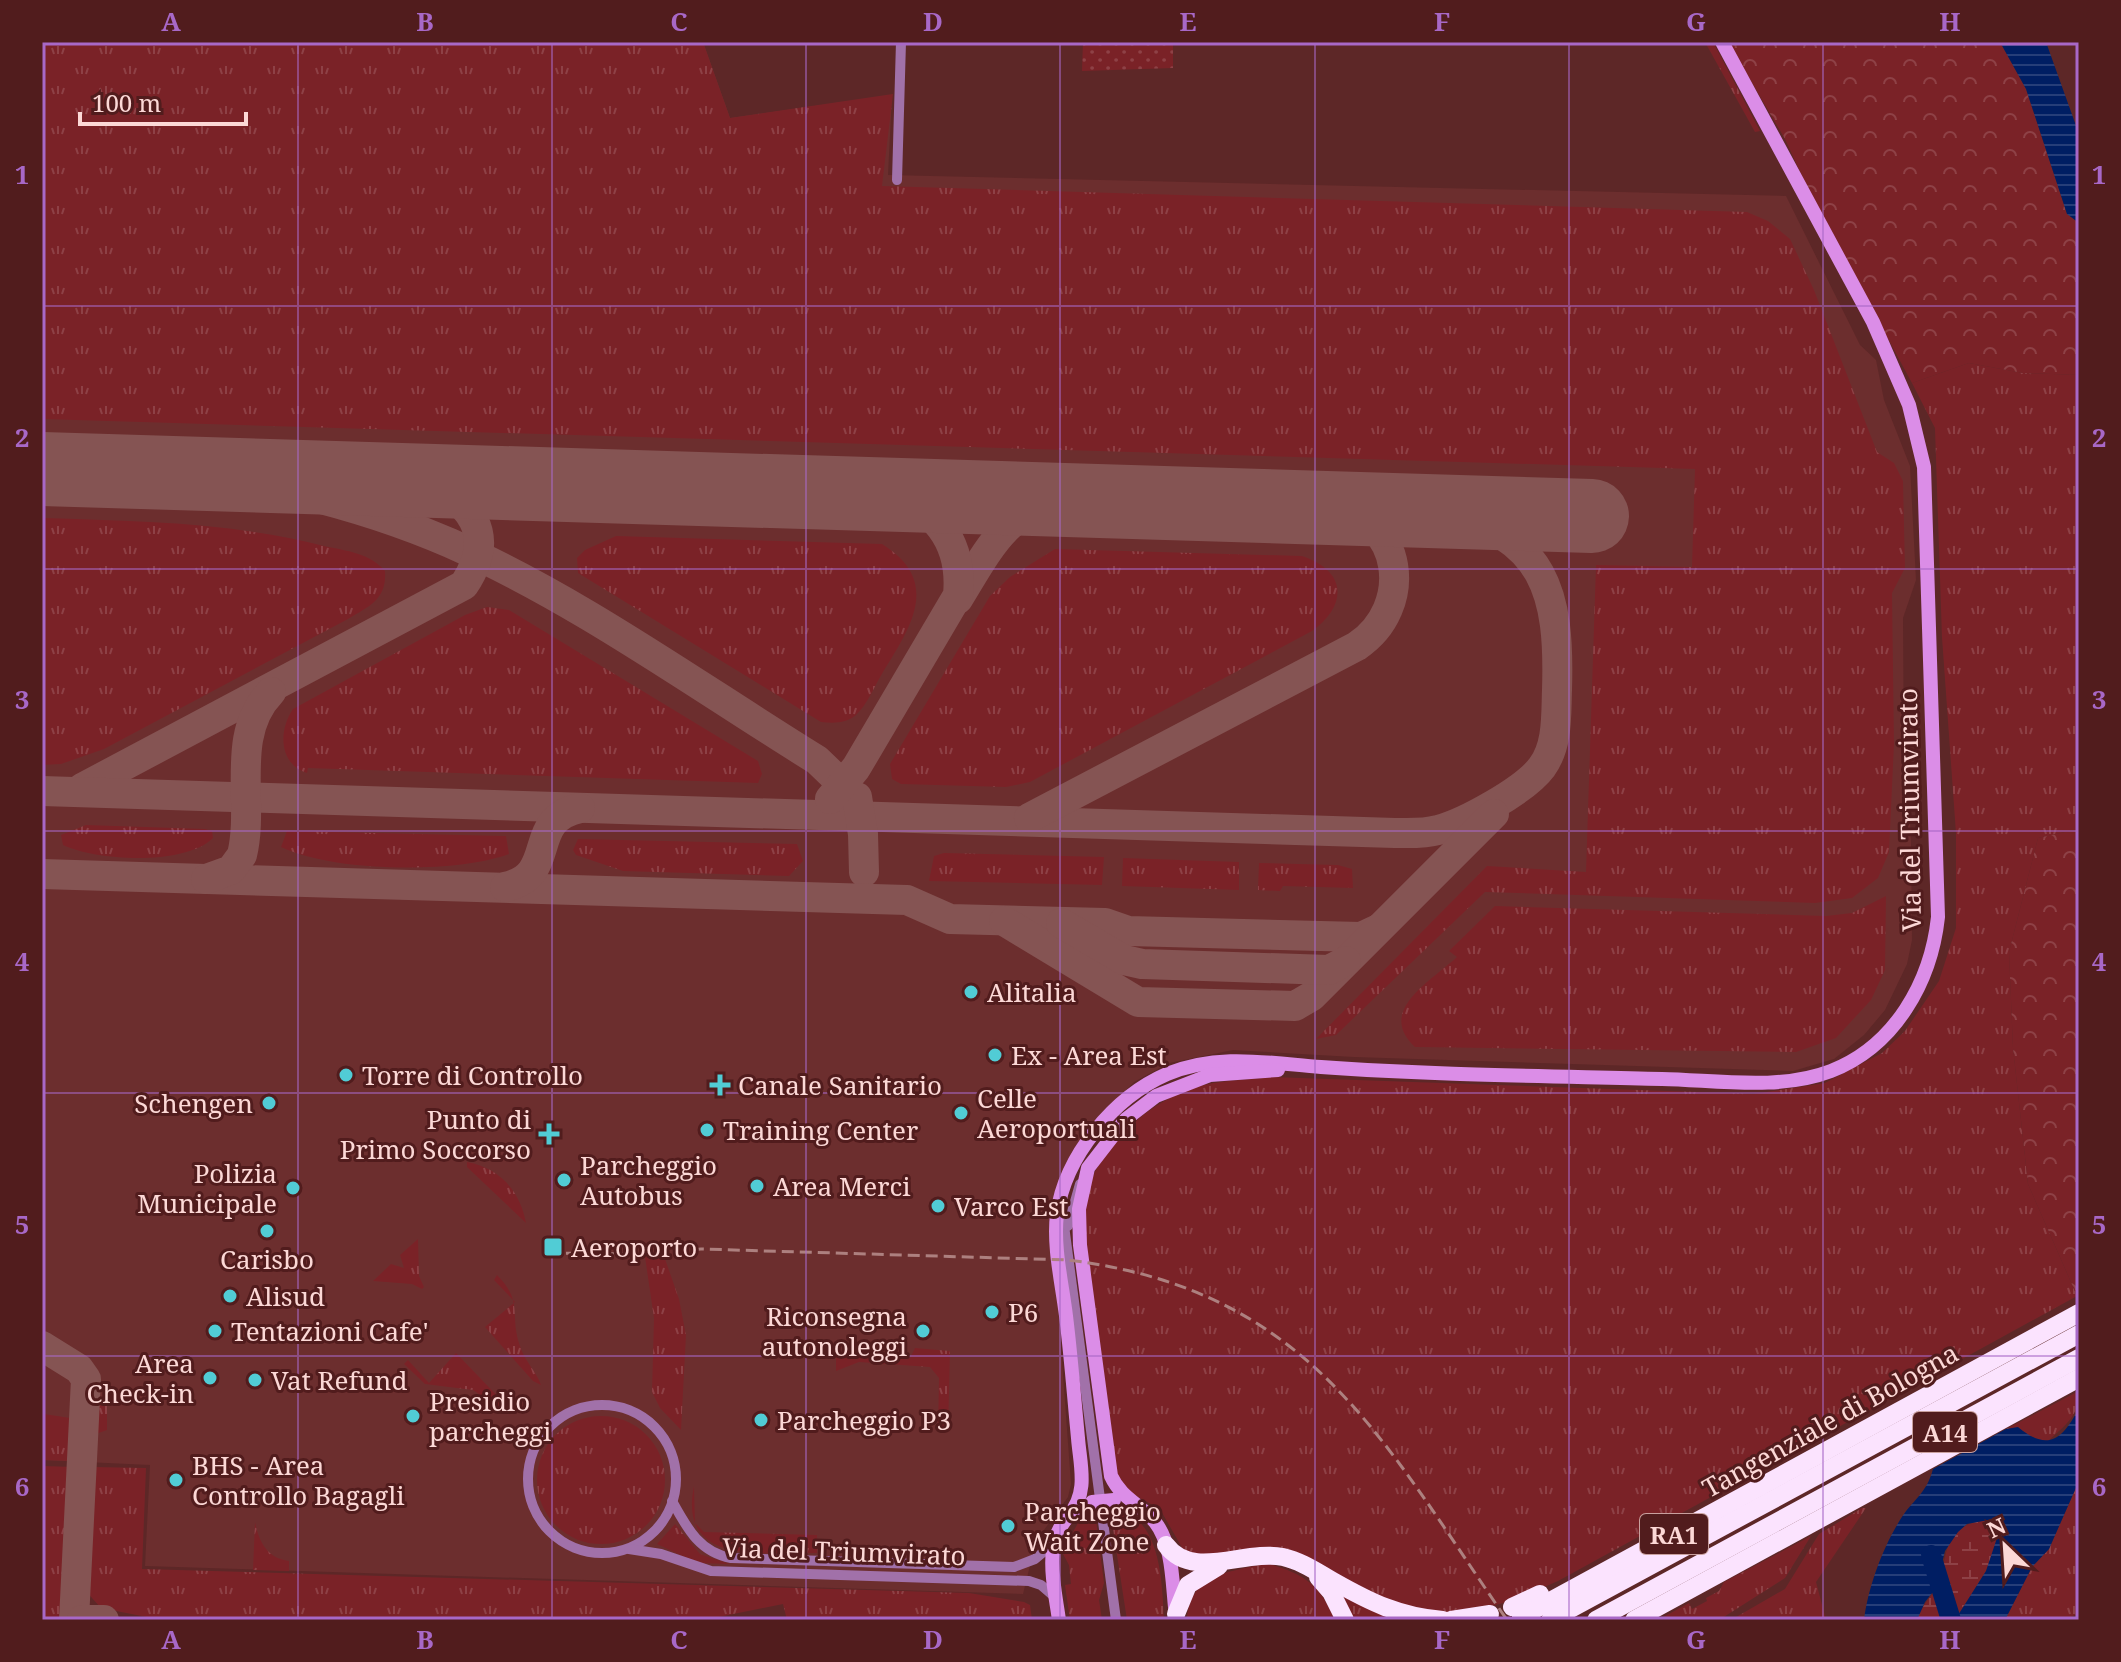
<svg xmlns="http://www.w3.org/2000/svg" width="2121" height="1662" font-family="'Noto Serif',serif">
<defs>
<pattern id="grass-tufts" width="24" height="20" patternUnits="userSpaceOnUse" patternTransform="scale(2)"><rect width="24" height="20" fill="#7a2227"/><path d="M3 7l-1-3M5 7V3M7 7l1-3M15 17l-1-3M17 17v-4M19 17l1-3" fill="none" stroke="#8e4146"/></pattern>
<pattern id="forest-crowns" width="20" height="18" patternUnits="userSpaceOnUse" patternTransform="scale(2)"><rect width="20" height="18" fill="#7a2227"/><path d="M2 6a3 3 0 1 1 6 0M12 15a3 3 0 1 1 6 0" fill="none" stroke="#8e4146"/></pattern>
<pattern id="wetland-marsh" width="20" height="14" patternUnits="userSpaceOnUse" patternTransform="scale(2)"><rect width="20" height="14" fill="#7a2227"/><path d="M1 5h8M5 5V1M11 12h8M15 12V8" fill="none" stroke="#8e4146"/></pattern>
<pattern id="garden-dots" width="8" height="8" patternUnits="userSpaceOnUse" patternTransform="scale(2)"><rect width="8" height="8" fill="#7a2227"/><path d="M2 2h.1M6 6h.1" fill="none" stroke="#8e4146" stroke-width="1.8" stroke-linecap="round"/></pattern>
<pattern id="water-rules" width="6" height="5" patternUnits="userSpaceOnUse" patternTransform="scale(2)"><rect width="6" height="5" fill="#001e63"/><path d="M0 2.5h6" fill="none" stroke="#263e79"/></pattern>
</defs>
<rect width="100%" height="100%" fill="#5d2727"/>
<path fill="#6c2e2e" d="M42,42H703L730,118L892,95L888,175L1786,196L1860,345L1876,360L1884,400L1910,466L1916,580L1903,618L1904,769L1908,772L1911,844L1912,940L1907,964L1885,1010L1864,1035L1834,1059L1793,1071L1354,1057L1233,1050L1169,1063L1134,1082L1089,1127L1072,1152L1055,1194L1053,1238L1071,1484L1068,1497L1036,1541L1023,1594L145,1566L150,1465L42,1460Z"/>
<g fill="url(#grass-tufts)">
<path d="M42,42H703L730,118L893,94L882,186L1747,212L1768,221L1790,239L1814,290L1877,452L1894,463L1903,481L1905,568L1892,593L1894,744L1889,852L1878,878L1852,898L1815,903L1485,892L1336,1035L1316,1039L1487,866L1586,872L1596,565L1692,567L1695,469L42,419Z"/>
<path d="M1705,42H1713L1760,131L1755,132Z"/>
<path d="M1969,363L2023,373L2079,375V829L2038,838L2009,952L2013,1048L2028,1184L2077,1296L1558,1581L1511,1601L1460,1614L1393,1606L1312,1563L1185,1553L1160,1509L1127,1491L1115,1473L1084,1230C1084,1220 1084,1209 1086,1199C1096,1146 1153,1097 1204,1085C1226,1080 1249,1080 1271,1077L1754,1094L1825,1083L1882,1053L1905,1031L1939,981L1956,928V833L1942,637L1935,428L1912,383Z"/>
<path d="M42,518C138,521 231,522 324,546C347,551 370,553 385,571C387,599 370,606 348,619L104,749L61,764L42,765Z"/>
<path d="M616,536L882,544C942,581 911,627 883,672C875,685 867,705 856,715C846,724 833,723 821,722L578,573L577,558L585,550Z"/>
<path d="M1055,549L1302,556C1347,571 1348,605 1312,631L1030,782L1006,787L901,784L892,779L890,764L990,596L1010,577Z"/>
<path d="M487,607L509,610L758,761L762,774L758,783L308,768L307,773C279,764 278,731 293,709L465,615Z"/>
<path d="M86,825L205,829L212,831L213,838C185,866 96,861 63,845L61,835Z"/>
<path d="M287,831L506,836L509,854C454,874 333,872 281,847Z"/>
<path d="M578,839L797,844L803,861L789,876L623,871L576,855L573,850Z"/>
<path d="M944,853L1104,857L1102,885L929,881L934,856Z"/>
<path d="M1123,858L1239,862V890L1122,886Z"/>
<path d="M1259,863L1338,865L1352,869L1353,888L1283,886L1280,891L1258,890Z"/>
<path d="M1886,896L1885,970L1871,1000L1836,1038L1796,1052L1415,1047C1376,1011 1430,982 1457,957L1449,951L1495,906L1826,916L1852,913Z"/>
<path d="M467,1162C500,1168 520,1191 526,1223L467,1167Z"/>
<path d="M418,1239L419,1276L424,1287L422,1289L412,1284L373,1281L391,1264L404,1268L400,1255Z"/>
<path d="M664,1256L679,1299L686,1335L681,1430L660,1408L652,1392L654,1318L645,1257Z"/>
<path d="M497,1275C524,1302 509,1315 520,1346C524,1360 538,1374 541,1385L533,1381L485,1327L515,1302L494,1280Z"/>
<path d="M915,1348L950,1351L948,1432H938L939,1378L930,1367L859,1362L836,1371V1356L910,1358Z"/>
<path d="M456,1353L505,1404L510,1415L473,1390L425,1384L404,1364L408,1360L429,1383Z"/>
<path d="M2079,1391C2079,1417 2065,1425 2047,1442L2006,1429Z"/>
<path d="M92,1399H107V1430L96,1434L92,1430Z"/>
<path d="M44,1414L77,1419L75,1461L42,1460Z"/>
<circle cx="601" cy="1480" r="64"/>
<path d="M42,1466L74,1467L64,1620H42Z"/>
<path d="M91,1467L146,1468L142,1569L969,1593L1024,1602L1030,1605L1032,1620H787L783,1604L704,1620H162L101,1608L84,1589Z"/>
<path d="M2079,1481V1613L2065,1620H2005L2032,1567L2049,1549Z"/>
<path d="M694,1486L695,1523L704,1532L817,1535V1553C765,1552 677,1567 694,1486Z"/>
<path d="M1862,1508H1866L1816,1582L1826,1620H1731L1785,1589L1819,1534Z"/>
<path d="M1110,1509C1161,1512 1162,1581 1164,1620H1127Z"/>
<path d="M1095,1512L1104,1583L1099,1600L1102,1620H1070L1065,1585L1071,1584L1069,1565L1062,1552L1078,1523Z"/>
<path d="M255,1522C259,1542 267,1558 289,1561V1571L253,1570Z"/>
<path d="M675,1524L700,1554L730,1564L697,1563L657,1544Z"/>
<path d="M1811,1536L1785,1578L1719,1620H1658L1689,1603L1692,1609L1707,1601L1706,1598L1719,1591L1724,1582Z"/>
<path d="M1267,1563C1305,1575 1319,1583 1335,1620H1187C1190,1572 1229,1573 1267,1563Z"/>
<path d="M1338,1589L1397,1620H1352Z"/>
</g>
<g fill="url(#forest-crowns)">
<path d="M1728,42H2000L2026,89L2067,214L2079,223V375L2023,373L1969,363L1912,383L1813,200L1785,139Z"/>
<path d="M2079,829V1295L2077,1296L2028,1184L2013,1048L2009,952L2038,838Z"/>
</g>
<path fill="url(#wetland-marsh)" d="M1999,1517L2005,1520L1986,1571L1955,1620H1917C1921,1606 1929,1600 1936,1588C1947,1570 1941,1534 1969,1524C1979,1520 1988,1522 1999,1517Z"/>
<path fill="url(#garden-dots)" d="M1083,42H1173V68L1082,71Z"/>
<g fill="url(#water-rules)">
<path d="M2000,42H2046L2079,134V223L2067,214L2026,89Z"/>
<path d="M2079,1408V1481L2049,1549L2032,1567L2005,1620H1955L1986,1571L2004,1517L1967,1524L1958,1532L1945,1551L1936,1588L1925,1602L1917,1620H1864C1868,1588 1882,1549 1900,1520C1912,1500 1926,1495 1933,1469L2006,1429L2018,1427C2049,1453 2063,1438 2079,1408Z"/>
</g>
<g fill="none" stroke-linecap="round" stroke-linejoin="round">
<path stroke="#001e63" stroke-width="20" d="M1931,1555L1951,1620"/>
<g stroke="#855453" stroke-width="30">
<path d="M198,474C285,487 369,508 450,543C579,600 697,686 817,760L844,786L860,815"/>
<path d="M958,599C986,554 1007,506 1066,499"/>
<path d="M82,788L464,585C498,534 470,499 421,480"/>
<path d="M42,791L1395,833C1409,833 1424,834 1438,830C1465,823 1525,790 1542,767C1558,745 1556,716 1557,690C1560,593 1546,536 1441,511"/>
<path d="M857,797L863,834L864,872"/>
<path d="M830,799L856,768L958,595C963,542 934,502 881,494"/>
<path d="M1029,818L1357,646C1415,607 1404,517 1331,508"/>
<path d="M42,874L907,900L950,919L1105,923L1128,931L1361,937L1378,929"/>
<path d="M206,879L231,870L242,855C255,802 229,735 271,692"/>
<path d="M505,887C560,875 524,820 580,808"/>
<path d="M1004,921L1138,1002L1295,1006L1312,996L1494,814"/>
<path d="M1061,923L1124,960L1142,964L1329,970L1346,961"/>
<path d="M42,1346L79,1369L86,1379L74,1620"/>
<path d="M82,1620H104"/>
</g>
<path stroke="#855453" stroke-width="74" d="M42,469L1592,516"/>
<g stroke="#a171a9" stroke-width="10">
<path d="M897,180L901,42"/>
<path d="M1063,1218L1116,1620"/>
<path d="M1068,1226L1080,1184"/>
<circle cx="602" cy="1479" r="74"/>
<path d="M672,1501C687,1528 699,1552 731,1558L1014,1567L1035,1559L1053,1544"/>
<path d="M629,1549L661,1554L711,1571L1029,1581L1041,1585L1056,1598"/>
</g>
<g stroke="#db8de7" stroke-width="14">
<path d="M1069,1515C1089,1492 1080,1465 1078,1438C1074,1397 1071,1356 1066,1316C1062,1283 1053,1247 1057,1214C1065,1156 1114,1097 1167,1074C1218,1053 1268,1063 1321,1067C1434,1075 1548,1076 1662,1079C1716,1080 1779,1091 1831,1071C1895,1046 1931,982 1938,917L1924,467L1909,405L1873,322L1722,42"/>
<path d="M1176,1616C1172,1587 1174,1546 1155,1522C1140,1504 1121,1498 1111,1476L1080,1245L1079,1209L1088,1168L1126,1119L1156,1096L1210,1075L1278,1070"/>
<path d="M1059,1620C1054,1583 1040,1535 1077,1509"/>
</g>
<g stroke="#fbe3fe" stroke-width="18">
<path d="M1166,1545C1192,1581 1245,1549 1283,1557C1301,1561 1317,1572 1333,1581C1370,1602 1400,1617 1443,1620"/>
<path d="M1318,1577L1331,1592L1345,1620"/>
<path d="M1512,1607L1540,1594"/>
<path d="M1176,1614L1188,1585L1219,1566"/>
<path d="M1521,1617L2079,1313"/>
<path d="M1451,1620L1490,1614"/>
<path d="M1550,1620L2079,1334"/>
<path d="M1596,1620L2079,1358"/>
<path d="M1634,1620L2079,1378"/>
</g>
<path stroke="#ad807f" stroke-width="3" stroke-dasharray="12 6" stroke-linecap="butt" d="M548,1253L629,1254L701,1249L1068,1260C1310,1290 1381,1438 1507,1620"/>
<path stroke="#db8de7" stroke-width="14" d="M1092,1502L1114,1500"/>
</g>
<path fill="none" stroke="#a868c7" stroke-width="2" stroke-opacity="0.55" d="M298,42V1620M552,42V1620M806,42V1620M1060,42V1620M1315,42V1620M1569,42V1620M1823,42V1620M42,306H2079M42,569H2079M42,831H2079M42,1093H2079M42,1356H2079"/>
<g fill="#51ccd5" stroke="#511c1d" stroke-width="3">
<circle cx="971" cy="992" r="8"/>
<circle cx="995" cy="1055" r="8"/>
<circle cx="346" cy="1075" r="8"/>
<path d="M716 1073h8v8h8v8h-8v8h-8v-8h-8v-8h8z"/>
<circle cx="269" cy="1103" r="8"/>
<circle cx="961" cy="1113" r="8"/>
<circle cx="707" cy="1130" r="8"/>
<path d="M545 1122h8v8h8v8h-8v8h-8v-8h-8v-8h8z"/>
<circle cx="564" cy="1180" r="8"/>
<circle cx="757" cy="1186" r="8"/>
<circle cx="293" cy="1188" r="8"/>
<circle cx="938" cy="1206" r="8"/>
<circle cx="267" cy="1231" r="8"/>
<rect x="543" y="1237" width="20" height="20" rx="4"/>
<circle cx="230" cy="1296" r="8"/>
<circle cx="992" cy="1312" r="8"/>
<circle cx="215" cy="1331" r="8"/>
<circle cx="923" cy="1331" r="8"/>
<circle cx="210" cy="1378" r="8"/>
<circle cx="255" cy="1380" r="8"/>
<circle cx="413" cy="1416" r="8"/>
<circle cx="761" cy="1420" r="8"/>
<circle cx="176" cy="1480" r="8"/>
<circle cx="1008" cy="1526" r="8"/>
</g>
<g text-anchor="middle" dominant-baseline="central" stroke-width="6" stroke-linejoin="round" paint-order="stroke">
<g fill="#511c1d" stroke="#c9a09e" stroke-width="2">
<rect x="1913" y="1412" width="64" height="40" rx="6"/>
<rect x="1640" y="1514" width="68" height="40" rx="6"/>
</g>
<g font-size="24" font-weight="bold" fill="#fcd8d6">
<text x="1945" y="1432">A14</text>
<text x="1674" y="1534">RA1</text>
</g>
<g font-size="26" fill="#fcd8d6" stroke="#511c1d">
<text transform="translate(1909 810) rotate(-91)">Via del Triumvirato</text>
<text transform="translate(1830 1420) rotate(-29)">Tangenziale di Bologna</text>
<text transform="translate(844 1551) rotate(2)">Via del Triumvirato</text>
</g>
<g font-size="26" fill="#fcd8d6" stroke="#511c1d" text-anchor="start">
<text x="987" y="992">Alitalia</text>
<text x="1011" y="1055">Ex - Area Est</text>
<text x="362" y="1075">Torre di Controllo</text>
<text x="738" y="1085">Canale Sanitario</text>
<text x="977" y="1098">Celle<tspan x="977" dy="30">Aeroportuali</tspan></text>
<text x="253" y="1103" text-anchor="end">Schengen</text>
<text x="531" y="1119" text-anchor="end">Punto di<tspan x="531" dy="30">Primo Soccorso</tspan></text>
<text x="723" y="1130">Training Center</text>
<text x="580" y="1165">Parcheggio<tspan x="580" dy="30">Autobus</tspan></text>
<text x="277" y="1173" text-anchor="end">Polizia<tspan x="277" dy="30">Municipale</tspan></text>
<text x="773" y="1186">Area Merci</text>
<text x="954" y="1206">Varco Est</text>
<text x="571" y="1247">Aeroporto</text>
<text x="267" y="1259" text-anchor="middle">Carisbo</text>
<text x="246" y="1296">Alisud</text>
<text x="1008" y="1312">P6</text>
<text x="907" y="1316" text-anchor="end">Riconsegna<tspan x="907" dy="30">autonoleggi</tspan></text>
<text x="231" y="1331">Tentazioni Cafe'</text>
<text x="194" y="1363" text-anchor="end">Area<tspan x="194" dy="30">Check-in</tspan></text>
<text x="271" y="1380">Vat Refund</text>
<text x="429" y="1401">Presidio<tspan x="429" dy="30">parcheggi</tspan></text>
<text x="777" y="1420">Parcheggio P3</text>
<text x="192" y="1465">BHS - Area<tspan x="192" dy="30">Controllo Bagagli</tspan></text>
<text x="1024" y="1511">Parcheggio<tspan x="1024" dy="30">Wait Zone</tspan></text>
</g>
</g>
<rect width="2121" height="1662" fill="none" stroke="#511c1d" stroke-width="88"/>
<g transform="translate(2005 1546) rotate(335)" stroke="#511c1d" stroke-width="6" paint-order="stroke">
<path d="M0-6L14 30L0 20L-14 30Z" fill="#fcd8d6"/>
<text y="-12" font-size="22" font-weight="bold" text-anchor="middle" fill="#fcd8d6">N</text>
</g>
<path d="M80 112v12h166v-12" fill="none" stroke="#fcd8d6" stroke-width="4"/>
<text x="92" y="112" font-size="24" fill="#fcd8d6" stroke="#511c1d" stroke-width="6" paint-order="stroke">100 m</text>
<rect x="44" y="44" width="2033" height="1574" fill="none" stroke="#a868c7" stroke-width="3"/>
<g font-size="26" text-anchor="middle" font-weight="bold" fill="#a868c7">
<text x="171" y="31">A</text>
<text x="425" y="31">B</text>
<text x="679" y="31">C</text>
<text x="933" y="31">D</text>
<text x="1188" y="31">E</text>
<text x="1442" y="31">F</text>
<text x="1696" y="31">G</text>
<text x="1950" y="31">H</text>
<text x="22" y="184">1</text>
<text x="2099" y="184">1</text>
<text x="22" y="447">2</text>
<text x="2099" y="447">2</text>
<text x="22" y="709">3</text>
<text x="2099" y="709">3</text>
<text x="22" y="971">4</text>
<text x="2099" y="971">4</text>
<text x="22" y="1234">5</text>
<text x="2099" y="1234">5</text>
<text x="22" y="1496">6</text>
<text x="2099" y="1496">6</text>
<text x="171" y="1649">A</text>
<text x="425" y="1649">B</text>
<text x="679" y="1649">C</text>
<text x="933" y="1649">D</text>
<text x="1188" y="1649">E</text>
<text x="1442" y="1649">F</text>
<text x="1696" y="1649">G</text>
<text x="1950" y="1649">H</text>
</g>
</svg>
